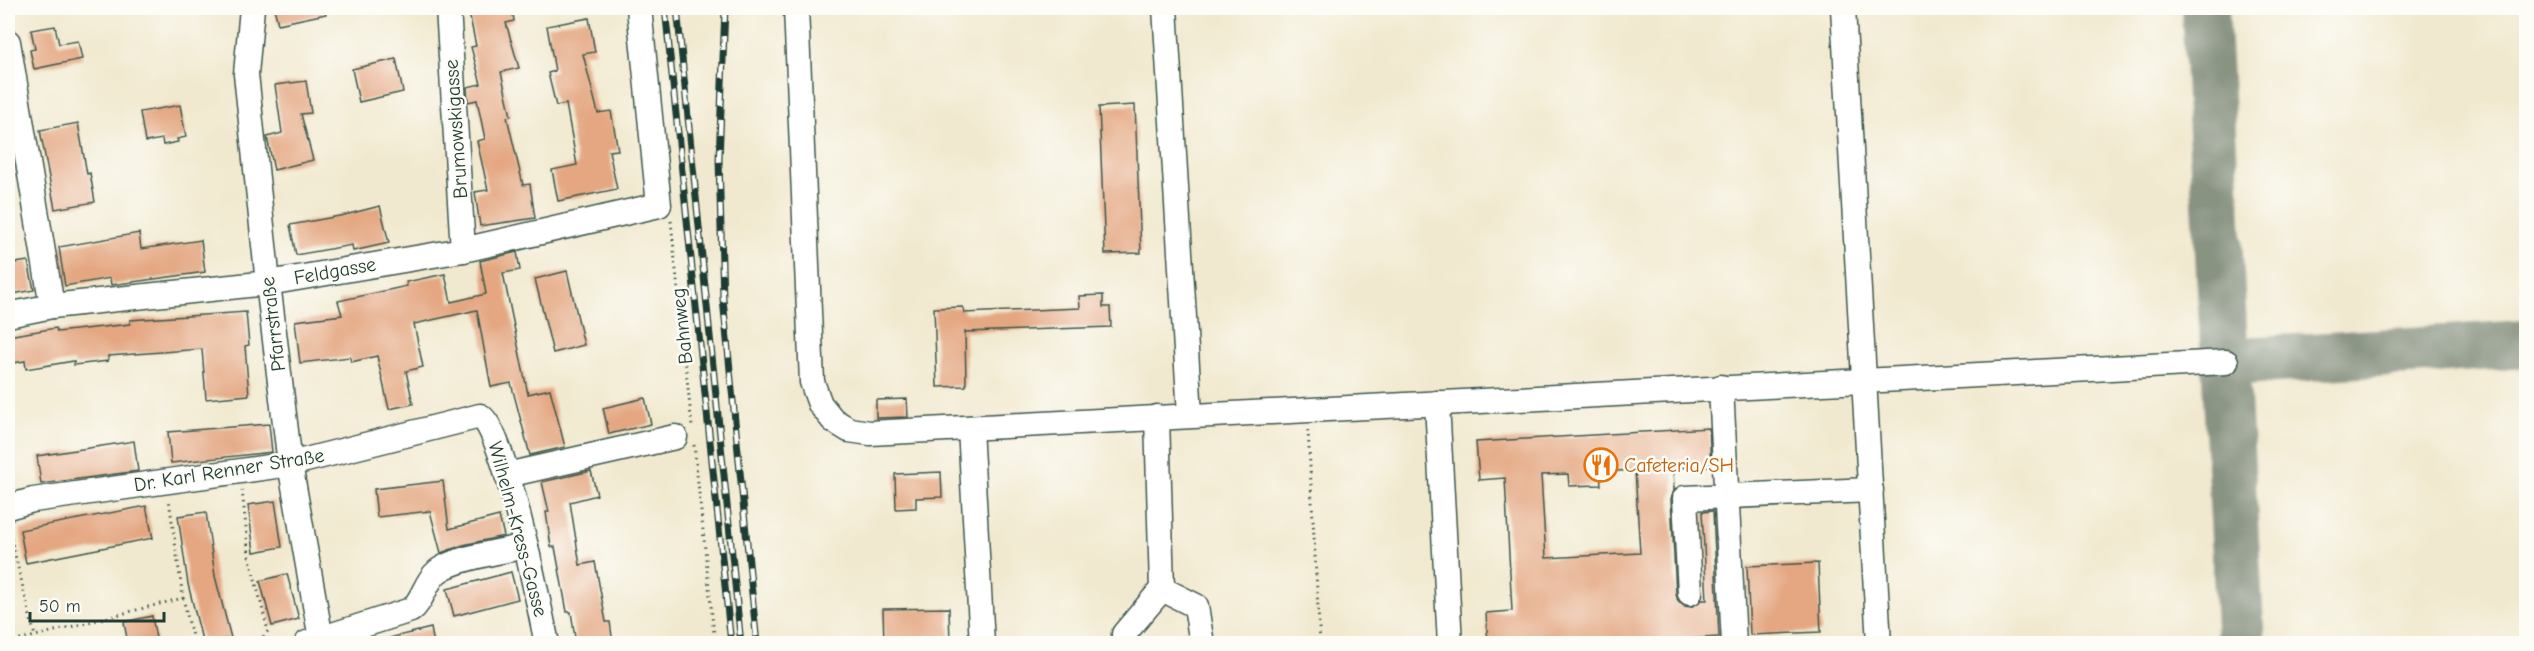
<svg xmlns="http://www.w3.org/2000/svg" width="2534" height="651" font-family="'Comic Neue',sans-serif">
<rect width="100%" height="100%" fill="#fdfcf7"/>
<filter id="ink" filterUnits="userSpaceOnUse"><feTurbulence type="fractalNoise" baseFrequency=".0167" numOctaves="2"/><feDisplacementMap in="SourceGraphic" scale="12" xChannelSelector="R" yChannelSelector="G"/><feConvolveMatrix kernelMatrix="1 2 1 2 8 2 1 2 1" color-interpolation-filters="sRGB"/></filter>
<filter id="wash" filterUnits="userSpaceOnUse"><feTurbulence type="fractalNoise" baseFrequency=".008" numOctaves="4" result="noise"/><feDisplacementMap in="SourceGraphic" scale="24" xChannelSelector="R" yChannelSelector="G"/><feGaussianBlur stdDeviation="1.35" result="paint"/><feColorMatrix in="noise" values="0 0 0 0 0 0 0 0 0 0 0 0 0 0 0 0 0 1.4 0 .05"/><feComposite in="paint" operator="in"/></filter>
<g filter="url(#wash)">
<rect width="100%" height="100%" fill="#f1e9cf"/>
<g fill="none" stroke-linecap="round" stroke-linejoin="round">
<g stroke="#889382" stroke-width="48">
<path d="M2205,8L2241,644"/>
<path d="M2226,362L2526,344"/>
</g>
</g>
<g id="blocks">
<g fill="#e4a782" fill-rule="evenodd">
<path d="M274,8H325L326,14L278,24Z"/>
<path d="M468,8H512L514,21L506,23L519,68L501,72L511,116L507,117L523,185L530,184L535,218L480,226L475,192L488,190L477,141L485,139L477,100L468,102L467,87L481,84L471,47L476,46Z"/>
<path d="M589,18L595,52L583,54L598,113L611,111L618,150L609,151L617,189L558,201L552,170L577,165L566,104L556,106L548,73L555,71L547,26Z"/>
<path d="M55,26L59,44L78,41L82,59L34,69L30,50L35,49L31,30Z"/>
<path d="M396,59L403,92L359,102L352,69Z"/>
<path d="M306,81L311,113L301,114L313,160L274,170L267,137L282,133L275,85Z"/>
<path d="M180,105L186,137L177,139L178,142L163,145L162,139L145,142L140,112Z"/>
<path d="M1135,105L1141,253L1105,254L1099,107Z"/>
<path d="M78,123L87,174L90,173L95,202L55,209L40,130Z"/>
<path d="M380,206L389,243L353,251L352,245L296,255L290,225L345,215Z"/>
<path d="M139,233L141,249L201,240L205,272L111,285L110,278L65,286L59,247Z"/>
<path d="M517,252L520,270L503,273L528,394L550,389L565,447L530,455L511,383L491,387L477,310L414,324L423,367L406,371L413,404L389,409L377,356L351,362L350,357L300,363L295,321L342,315L338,301L407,286L406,282L445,274L451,302L486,294L480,261Z"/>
<path d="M28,261L34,290L8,295V264Z"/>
<path d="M567,271L584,345L553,353L535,279Z"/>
<path d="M1103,295V307H1110L1111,327L965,332L966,386L937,387L934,308L963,307L964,313L1080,308L1079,296Z"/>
<path d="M246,312L249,345L245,346L249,395L206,399L202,349L108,356V361L74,365V361L26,369L25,361L8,364V336L56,328L57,332L130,324V320Z"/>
<path d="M645,398L651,424L609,434L603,408Z"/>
<path d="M907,399L908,417L876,418V400Z"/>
<path d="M269,424L272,452L171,463L168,432Z"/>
<path d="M1709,428L1711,466L1673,468L1674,490L1671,499L1676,594L1678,601L1684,606L1691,607L1702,600H1707L1702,512L1713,511L1719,637L1609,644H1488L1486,613L1512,611L1505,478L1479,480L1476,442ZM1635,470L1640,553L1546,558L1541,475L1568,474L1569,486L1601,485L1600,472Z"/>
<path d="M134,441L138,471L41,484L37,456Z"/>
<path d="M591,471L597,495L570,502L580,565L595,562L606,622H610L613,644H576L571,612H567L555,547H551L546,512H549L542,482Z"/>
<path d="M941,472L942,497L916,498V508L896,509L895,474Z"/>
<path d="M443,481L449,529L499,516L504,536L463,545L441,553L430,511L377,517L374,489Z"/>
<path d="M275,501L282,547L254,552L248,505Z"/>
<path d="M146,506L153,538L26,563L20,530Z"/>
<path d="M206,512L215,576L231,638L203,644L188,584L178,516Z"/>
<path d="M1818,563L1821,632L1750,635L1747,566Z"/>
<path d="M511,572L518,599L454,616L447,589Z"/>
<path d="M287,574L299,619L272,626L260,581Z"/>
<path d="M949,608L950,644H884L883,609Z"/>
<path d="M152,616L157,644H128L124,622Z"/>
<path d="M431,628L434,644H389V638Z"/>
</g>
</g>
</g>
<g filter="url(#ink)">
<use href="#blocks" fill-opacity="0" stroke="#3e574b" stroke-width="1.5"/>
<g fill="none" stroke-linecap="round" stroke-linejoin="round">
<defs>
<g id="minor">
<path d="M252,8L246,74L268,283L290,464L321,639"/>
<path d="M448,8L463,250"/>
<path d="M796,8L812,382L820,404L833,420L849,430L870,433L2226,362"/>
<path d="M1165,8L1190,415"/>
<path d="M1843,8L1879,644"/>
<path d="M8,42L52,306"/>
<path d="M8,315L52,306L268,283L463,250L659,205L639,8"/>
<path d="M1721,387L1734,644"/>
<path d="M1437,403L1450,644"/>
<path d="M1157,417L1162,589L1196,606L1202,644"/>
<path d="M970,428L982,644"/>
<path d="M507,475L675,437"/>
<path d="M8,507L33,500L290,464L480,416C504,427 540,610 547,644"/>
<path d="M1690,593L1685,498L1871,490"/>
<path d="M307,643L411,610C423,601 425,582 437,572C453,558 504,551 526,546"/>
<path d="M1124,644V634L1162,589"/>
</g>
</defs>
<use href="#minor" stroke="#3e574b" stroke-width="27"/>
<g stroke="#3e574b" stroke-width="3" stroke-dasharray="1.5 4.5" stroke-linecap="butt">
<path d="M671,221L692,427"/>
<path d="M1308,430L1320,644"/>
<path d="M694,445L715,644"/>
<path d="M242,490L249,555L268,631L257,644"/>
<path d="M8,527L35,636"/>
<path d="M183,598L194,644"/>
<path d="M8,643L183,598L169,500"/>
</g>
<use href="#minor" stroke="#fff" stroke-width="24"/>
<defs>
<g id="rail">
<path d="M665,8L731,644"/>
<path d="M677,8L741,644"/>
<path d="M725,8L719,160L723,299L757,644"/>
</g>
</defs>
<use href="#rail" stroke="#1f3d34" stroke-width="7"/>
<use href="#rail" stroke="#fdfcf7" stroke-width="4.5" stroke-dasharray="14" stroke-linecap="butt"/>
</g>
</g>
<defs>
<symbol id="restaurant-ring" viewBox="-11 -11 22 22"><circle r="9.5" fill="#fdfcf7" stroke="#e8710a" stroke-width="1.5"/><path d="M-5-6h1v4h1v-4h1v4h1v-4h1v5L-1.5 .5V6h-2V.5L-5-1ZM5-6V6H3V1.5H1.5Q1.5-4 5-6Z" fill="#e8710a"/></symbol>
</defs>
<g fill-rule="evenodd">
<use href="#restaurant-ring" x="1582" y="446" width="38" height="38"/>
</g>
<g text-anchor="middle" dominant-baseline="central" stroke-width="5" stroke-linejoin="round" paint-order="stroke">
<g font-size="20" fill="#1f3d34" stroke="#fdfcf7">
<text transform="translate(456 129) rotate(-94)">Brumowskigasse</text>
<text transform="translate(335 271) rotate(-10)">Feldgasse</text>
<text transform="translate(273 324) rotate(-97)">Pfarrstraße</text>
<text transform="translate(682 326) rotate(-96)">Bahnweg</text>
<text transform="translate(229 470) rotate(-9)">Dr. Karl Renner Straße</text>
<text transform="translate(518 529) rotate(75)">Wilhelm-Kress-Gasse</text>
</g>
<g font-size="20" fill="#c56008" stroke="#fdfcf7" text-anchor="start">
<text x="1624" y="465">Cafeteria/SH</text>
</g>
</g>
<rect width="2534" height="651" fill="none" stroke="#fdfcf7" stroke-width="30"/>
<path d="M30 612v9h134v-9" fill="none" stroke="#1f3d34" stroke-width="3"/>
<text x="39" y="612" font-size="18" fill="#1f3d34" stroke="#fdfcf7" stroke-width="4.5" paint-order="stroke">50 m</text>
</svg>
